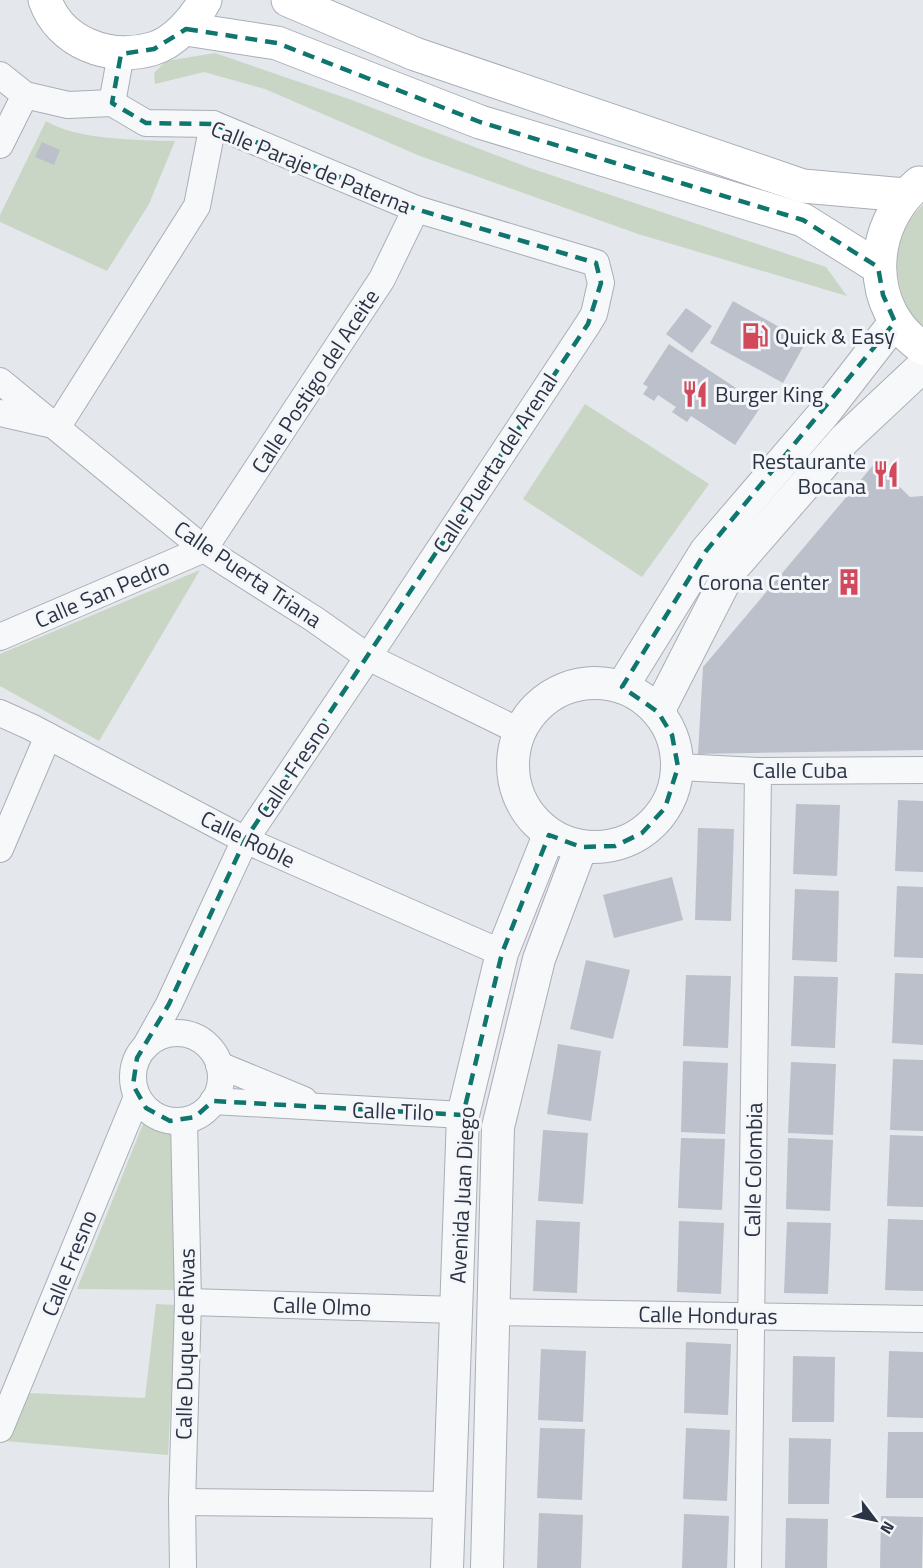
<svg xmlns="http://www.w3.org/2000/svg" width="923" height="1568" font-family="'Titillium Web',sans-serif">
<rect width="100%" height="100%" fill="#e4e7ec"/>
<g fill="#c9d6c5">
<path d="M215,53L349,99L527,167L826,267L847,296L638,234L420,156L265,89L204,72L155,84L154,73L166,61Z"/>
<path d="M46,121C76,140 138,140 175,141L149,204L107,271L0,222V215Z"/>
<path d="M923,205V329C891,297 886,236 923,205Z"/>
<path d="M585,404L709,484L642,577L523,499Z"/>
<path d="M200,570L99,741L0,686V654Z"/>
<path d="M143,1124L173,1131L176,1290L77,1289Z"/>
<path d="M156,1304L176,1305L168,1455L5,1441L29,1393L145,1398Z"/>
</g>
<g fill="#bbc0ca">
<path d="M42,142L60,150L54,165L35,157Z"/>
<path d="M733,301L806,342L783,383L710,343Z"/>
<path d="M686,308L712,326L692,353L666,334Z"/>
<path d="M669,344L762,405L735,445L691,416L687,422L672,412L676,407L658,395L654,401L643,394L648,387L643,384Z"/>
<path d="M875,463L910,497L923,496V750L698,754L703,667Z"/>
<path d="M898,800L923,801V872L895,871Z"/>
<path d="M796,804L840,805L837,876L793,874Z"/>
<path d="M698,828L734,829L731,921L695,920Z"/>
<path d="M672,877L683,920L614,938L603,895Z"/>
<path d="M897,886L923,887V958L894,957Z"/>
<path d="M795,889L839,891L837,962L792,960Z"/>
<path d="M586,960L630,970L613,1039L570,1029Z"/>
<path d="M895,973L923,974V1045L892,1043Z"/>
<path d="M686,975L731,976L728,1048L683,1046Z"/>
<path d="M794,976L838,977L835,1048L791,1046Z"/>
<path d="M558,1044L601,1051L591,1121L547,1114Z"/>
<path d="M893,1059L923,1060V1131L890,1130Z"/>
<path d="M683,1061L728,1063L725,1134L681,1132Z"/>
<path d="M791,1062L836,1064L833,1135L788,1133Z"/>
<path d="M543,1130L588,1133L583,1204L538,1201Z"/>
<path d="M890,1135L923,1136V1207L887,1206Z"/>
<path d="M681,1138L725,1139L722,1210L678,1208Z"/>
<path d="M788,1138L833,1140L830,1211L786,1209Z"/>
<path d="M888,1219L923,1220V1291L885,1290Z"/>
<path d="M536,1220L580,1222L577,1293L533,1291Z"/>
<path d="M679,1221L724,1223L721,1294L677,1292Z"/>
<path d="M787,1222L831,1223L828,1294L784,1293Z"/>
<path d="M686,1342L731,1344L728,1415L684,1413Z"/>
<path d="M541,1349L586,1351L583,1422L538,1420Z"/>
<path d="M889,1351L923,1352V1418L887,1417Z"/>
<path d="M793,1356L835,1357L834,1422H792Z"/>
<path d="M540,1428L585,1429L582,1500L537,1498Z"/>
<path d="M686,1428L730,1430L727,1501L683,1499Z"/>
<path d="M888,1432H923V1498H886Z"/>
<path d="M789,1438L831,1439L829,1504H788Z"/>
<path d="M539,1513L583,1515L581,1568H537Z"/>
<path d="M684,1514L729,1516L727,1568H682Z"/>
<path d="M881,1516L923,1517L922,1568H880Z"/>
<path d="M786,1518L828,1519L827,1568H785Z"/>
</g>
<g fill="none" stroke-linecap="round" stroke-linejoin="round">
<defs>
<g id="minor">
<path d="M0,75L25,95L68,105L112,103L146,123L213,124L416,209L596,263L601,283L594,314L588,324L368,657L245,840L169,1004L145,1047"/>
<path d="M112,103L121,54"/>
<path d="M0,145L25,95"/>
<path d="M0,381L204,549L314,619L368,657L519,731"/>
<path d="M0,413L49,424"/>
<path d="M58,426L197,206L213,124"/>
<path d="M204,549L382,279L416,209"/>
<path d="M0,637L204,549"/>
<path d="M0,713L31,727L245,840L502,953"/>
<path d="M678,767L758,771L923,770"/>
<path d="M0,849L48,736"/>
<circle cx="177" cy="1077" r="44"/>
<path d="M219,1065L304,1100"/>
<path d="M213,1101L463,1115"/>
<path d="M188,1302L457,1310"/>
<path d="M493,1312L923,1319"/>
<path d="M0,1429L137,1097"/>
<path d="M182,1502L449,1505"/>
<path d="M183,1568L182,1502L188,1302L184,1121"/>
<path d="M748,1568L758,771"/>
</g>
<g id="tertiary">
<circle cx="595" cy="765" r="82"/>
<path d="M622,687L706,551L825,412L895,322"/>
<path d="M658,712L730,571L844,440L923,366"/>
<path d="M447,1568L463,1115L502,953L549,835"/>
<path d="M487,1568L498,1127L539,959L581,847"/>
</g>
<g id="secondary">
<path d="M45,0C60,43 109,61 152,49C174,43 195,19 205,0"/>
<path d="M288,0L415,54L803,186L905,195"/>
<path d="M186,29L277,43L480,122L803,220L878,267"/>
<path d="M919,183C867,226 865,310 923,348"/>
</g>
</defs>
<use href="#minor" stroke="#a9aeb7" stroke-width="28"/>
<use href="#tertiary" stroke="#a9aeb7" stroke-width="34"/>
<use href="#secondary" stroke="#a9aeb7" stroke-width="35"/>
<use href="#minor" stroke="#f7f8fa" stroke-width="26"/>
<use href="#tertiary" stroke="#f7f8fa" stroke-width="32"/>
<use href="#secondary" stroke="#fff" stroke-width="33"/>
</g>
<path fill="none" stroke="#0f766e" stroke-width="4.5" stroke-dasharray="12 8" stroke-linejoin="round" d="M186,29L277,43L480,122L803,220L878,267L883,295L895,322L706,551L622,687L658,712L672,735L678,767L665,808L642,833L615,846L581,847L549,835L502,953L463,1115L213,1101L195,1117L170,1121L146,1108L133,1085L137,1058L169,1004L245,840L588,324L601,283L596,263L416,209L213,124L146,123L112,103L121,54L154,49Z"/>
<defs>
<symbol id="fuel-bare" viewBox="-9 -9 18 18"><path d="M-5.5-6h7V0h2V4h1.3V-2.5L3-4.5l.8-.8L6-3V5H2.5V1h-1V6h-7ZM-4.2-4.7v3.2H.2V-4.7Z" fill="#d1495b" stroke="#f4f6f9" stroke-width="2.5" paint-order="stroke"/></symbol>
<symbol id="restaurant-bare" viewBox="-9 -9 18 18"><path d="M-5-6h1v4h1v-4h1v4h1v-4h1v5L-1.5 .5V6h-2V.5L-5-1ZM5-6V6H3V1.5H1.5Q1.5-4 5-6Z" fill="#d1495b" stroke="#f4f6f9" stroke-width="2.5" paint-order="stroke"/></symbol>
<symbol id="building-bare" viewBox="-9 -9 18 18"><path d="M-4-6H4V6H1V3H-1V6H-4ZM-2.5-4.3h1.7v1.8h-1.7ZM.8-4.3h1.7v1.8H.8ZM-2.5-1h1.7V.8h-1.7ZM.8-1h1.7V.8H.8Z" fill="#d1495b" stroke="#f4f6f9" stroke-width="2.5" paint-order="stroke"/></symbol>
</defs>
<g fill-rule="evenodd">
<use href="#fuel-bare" x="736" y="317" width="38" height="38"/>
<use href="#restaurant-bare" x="676" y="375" width="38" height="38"/>
<use href="#restaurant-bare" x="867" y="455" width="38" height="38"/>
<use href="#building-bare" x="830" y="563" width="38" height="38"/>
</g>
<g text-anchor="middle" dominant-baseline="central" stroke-width="6" stroke-linejoin="round" paint-order="stroke">
<g font-size="22" fill="#2b3445" stroke="#f4f6f9">
<text transform="translate(311 167) rotate(22)">Calle Paraje de Paterna</text>
<text transform="translate(315 381) rotate(-57)">Calle Postigo del Aceite</text>
<text transform="translate(495 463) rotate(-57)">Calle Puerta del Arenal</text>
<text transform="translate(248 574) rotate(34)">Calle Puerta Triana</text>
<text transform="translate(102 593) rotate(-23)">Calle San Pedro</text>
<text transform="translate(293 769) rotate(-56)">Calle Fresno</text>
<text x="800" y="770">Calle Cuba</text>
<text transform="translate(248 839) rotate(26)">Calle Roble</text>
<text transform="translate(393 1111) rotate(2)">Calle Tilo</text>
<text transform="translate(753 1170) rotate(-89)">Calle Colombia</text>
<text transform="translate(462 1195) rotate(-87)">Avenida Juan Diego</text>
<text transform="translate(69 1263) rotate(-68)">Calle Fresno</text>
<text transform="translate(322 1306) rotate(2)">Calle Olmo</text>
<text transform="translate(708 1315) rotate(1)">Calle Honduras</text>
<text transform="translate(185 1344) rotate(-89)">Calle Duque de Rivas</text>
</g>
<g font-size="22" fill="#2b3445" stroke="#f4f6f9" text-anchor="start">
<text x="775" y="336">Quick &amp; Easy</text>
<text x="715" y="394">Burger King</text>
<text x="866" y="461" text-anchor="end">Restaurante<tspan x="866" dy="25">Bocana</tspan></text>
<text x="829" y="582" text-anchor="end">Corona Center</text>
</g>
</g>
<g transform="translate(875 1520) rotate(122)" stroke="#f4f6f9" stroke-width="4.5" paint-order="stroke">
<path d="M0-4.5L10 22L0 15L-10 22Z" fill="#2b3445"/>
<text y="-9" font-size="16" font-weight="bold" text-anchor="middle" fill="#2b3445">N</text>
</g>
</svg>
